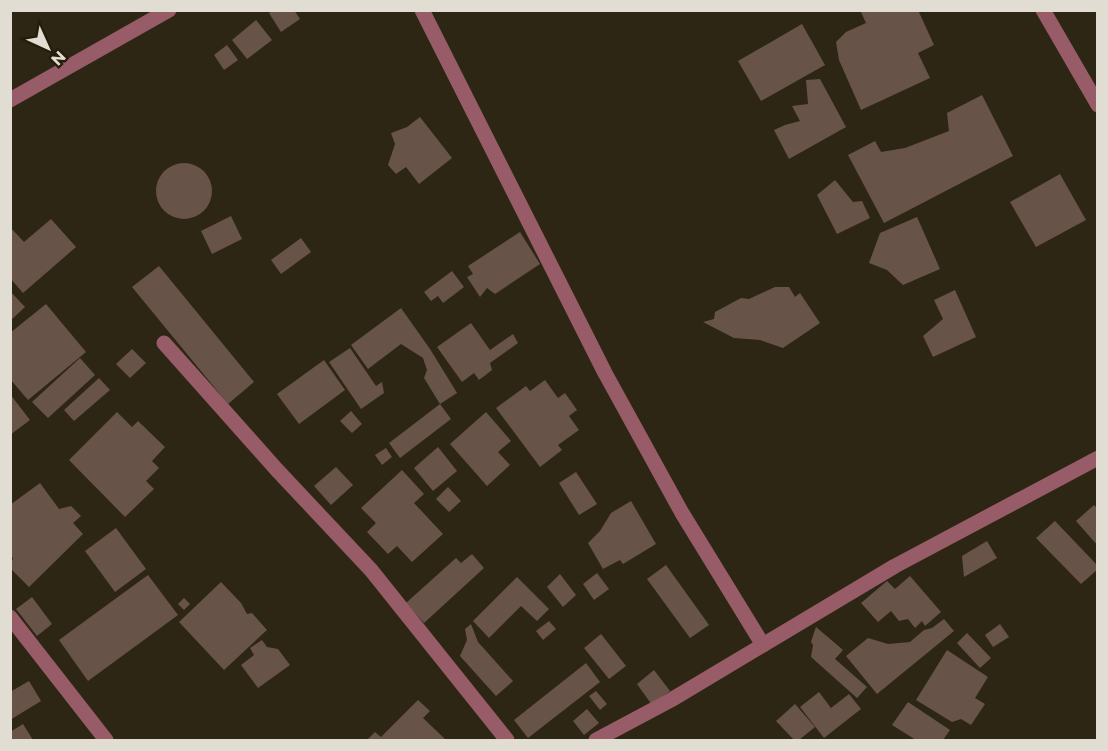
<svg xmlns="http://www.w3.org/2000/svg" width="1108" height="751" font-family="Montserrat,sans-serif">
<rect width="100%" height="100%" fill="#2e2614"/>
<g fill="#675348">
<path d="M273,10H294L300,19L281,32L269,13Z"/>
<path d="M860,10H918L934,45L918,53L930,78L861,110L839,60L836,42L846,32L866,23Z"/>
<path d="M256,20L272,40L247,59L232,40Z"/>
<path d="M802,24L825,65L761,101L738,61Z"/>
<path d="M227,45L238,60L224,70L214,55Z"/>
<path d="M820,79L846,127L789,159L774,130L785,125L800,121L792,106L808,104L806,80Z"/>
<path d="M982,95L1013,156L884,223L848,155L875,141L881,152L905,148L949,131L947,113Z"/>
<path d="M420,117L452,158L419,184L406,167L396,174L388,165L395,144L391,133L407,127Z"/>
<circle cx="184" cy="191" r="28"/>
<path d="M1060,174L1086,220L1036,247L1010,202Z"/>
<path d="M835,180L853,202L862,201L870,218L837,234L817,195Z"/>
<path d="M231,216L242,239L212,254L201,231Z"/>
<path d="M917,217L940,269L903,285L887,270L869,263L880,233Z"/>
<path d="M51,219L76,247L23,293L10,278V227L24,242Z"/>
<path d="M520,232L540,264L495,294L487,288L480,297L467,277L473,274L468,266Z"/>
<path d="M301,238L311,252L281,274L271,260Z"/>
<path d="M159,266L254,382L228,404L132,287Z"/>
<path d="M452,271L464,287L443,303L438,296L431,301L424,292Z"/>
<path d="M775,287H789L795,297L800,293L820,323L783,348L760,340L734,338L703,322L714,319L715,312L741,298L749,299Z"/>
<path d="M955,290L976,337L933,357L923,336L943,319L934,300Z"/>
<path d="M10,291L25,307L10,321Z"/>
<path d="M46,304L86,352L28,400L10,379V333Z"/>
<path d="M401,308L430,349L457,393L440,404L451,419L400,458L389,443L440,404L424,378L427,370L423,358L401,344L368,369L351,345Z"/>
<path d="M471,323L490,350L513,334L518,343L490,363L492,370L479,380L474,373L462,382L437,347Z"/>
<path d="M350,348L376,386L382,382L384,393L361,409L329,362Z"/>
<path d="M132,349L146,363L130,378L116,364Z"/>
<path d="M80,358L95,375L48,418L32,402Z"/>
<path d="M324,360L345,390L299,424L277,394Z"/>
<path d="M99,378L110,390L74,421L64,410Z"/>
<path d="M545,380L558,398L565,393L577,410L569,416L579,430L558,445L562,450L540,467L496,408L526,386L530,391Z"/>
<path d="M10,394L30,420L10,435Z"/>
<path d="M351,411L362,424L352,433L340,421Z"/>
<path d="M117,412L132,427L138,421L165,447L152,461L159,468L146,481L154,489L125,517L69,460Z"/>
<path d="M486,412L511,441L498,452L510,465L487,486L450,444Z"/>
<path d="M438,447L457,471L433,491L414,468Z"/>
<path d="M386,448L392,457L382,465L375,455Z"/>
<path d="M336,467L353,485L331,505L314,486Z"/>
<path d="M402,470L424,494L414,503L443,534L412,562L397,546L388,554L367,532L376,523L361,508Z"/>
<path d="M576,472L597,504L579,515L559,483Z"/>
<path d="M40,483L59,509L71,506L81,516L73,523L83,534L29,587L10,568L13,558L10,555V505Z"/>
<path d="M448,487L461,501L449,512L436,499Z"/>
<path d="M631,501L656,544L623,564L620,560L603,569L588,543L600,531L611,513Z"/>
<path d="M1094,505L1098,509V546L1076,521Z"/>
<path d="M1055,521L1098,566V569L1081,584L1036,538Z"/>
<path d="M116,528L146,569L115,592L85,551Z"/>
<path d="M987,541L997,558L964,577L962,556Z"/>
<path d="M472,554L484,568L424,623L406,603L456,558L461,563Z"/>
<path d="M666,565L709,625L690,638L647,579Z"/>
<path d="M597,573L609,589L594,600L583,584Z"/>
<path d="M560,574L576,595L563,607L547,587Z"/>
<path d="M148,575L178,615L88,681L59,640Z"/>
<path d="M910,576L941,612L925,626L922,621L915,628L908,619L899,621L891,611L878,622L861,603L887,581L895,589Z"/>
<path d="M517,577L549,609L537,621L521,606L489,638L473,621Z"/>
<path d="M221,582L241,603L247,614L252,613L267,630L224,670L179,622Z"/>
<path d="M32,597L52,624L37,636L16,609Z"/>
<path d="M184,598L190,604L184,610L178,604Z"/>
<path d="M944,619L954,631L877,694L846,656L868,638L888,644L910,642L924,630L932,628Z"/>
<path d="M549,621L556,629L543,640L536,631Z"/>
<path d="M471,624L478,642L513,681L496,696L460,656L467,640L465,629Z"/>
<path d="M1000,624L1009,637L993,647L985,635Z"/>
<path d="M816,627L843,650L835,659L867,687L857,698L811,657L813,645L811,642Z"/>
<path d="M967,633L991,658L980,668L957,643Z"/>
<path d="M601,634L626,666L609,679L584,648Z"/>
<path d="M262,640L267,647L278,649L290,665L258,688L241,665L254,655L250,648Z"/>
<path d="M947,650L988,677L975,698L985,704L971,725L961,719L952,722L916,700Z"/>
<path d="M586,663L600,682L528,738L514,720Z"/>
<path d="M654,670L670,691L652,705L637,684Z"/>
<path d="M29,681L41,701L10,720V692Z"/>
<path d="M596,691L607,704L600,710L589,696Z"/>
<path d="M819,692L831,708L849,694L861,709L824,738L800,707Z"/>
<path d="M418,700L430,711L423,718L445,739L444,740H367L375,732L381,737Z"/>
<path d="M908,702L950,730L943,740H916L892,725Z"/>
<path d="M795,704L815,727L799,740H794L776,721Z"/>
<path d="M587,709L599,723L584,735L573,721Z"/>
<path d="M23,724L33,740H10V732Z"/>
</g>
<g fill="none" stroke-linecap="round" stroke-linejoin="round">
<g stroke="#975c67" stroke-width="15">
<path d="M422,10L605,373L682,513L763,645"/>
<path d="M1043,10L1098,105"/>
<path d="M10,100L169,10"/>
<path d="M164,343L277,470L371,570L507,740"/>
<path d="M10,617L106,740"/>
<path d="M596,740L671,700L895,566L1098,458"/>
</g>
</g>
<rect width="1108" height="751" fill="none" stroke="#e2ddd2" stroke-width="24"/>
<g transform="translate(48 48) rotate(135)" stroke="#241d0b" stroke-width="4.5" paint-order="stroke">
<path d="M0-4.5L10 22L0 15L-10 22Z" fill="#e2ddd2"/>
<text y="-9" font-size="16" font-weight="bold" text-anchor="middle" fill="#e2ddd2">N</text>
</g>
</svg>
